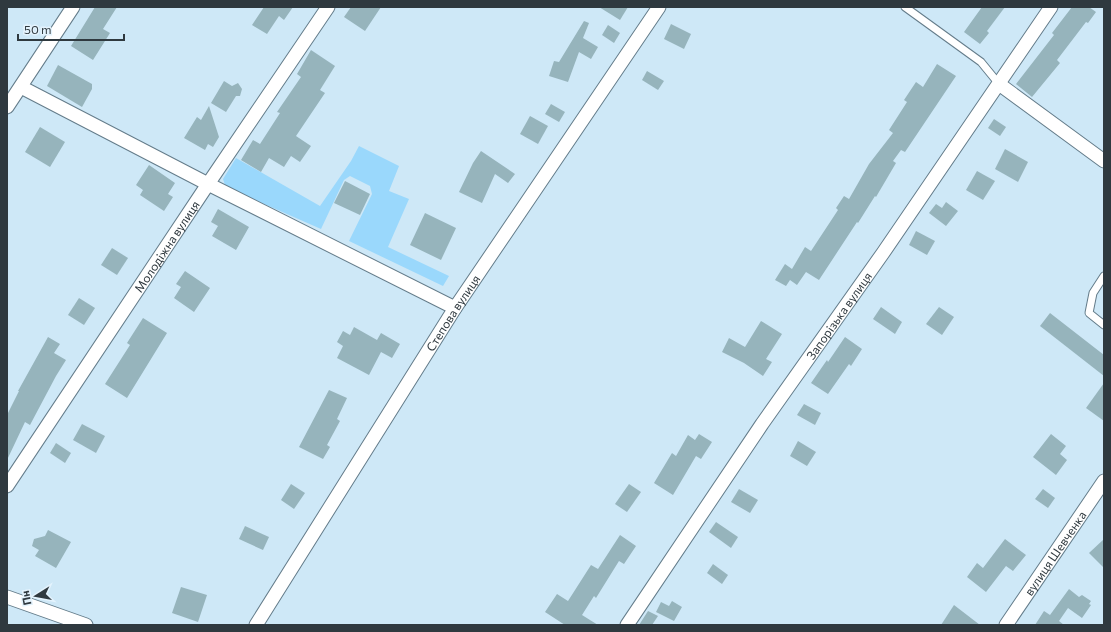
<svg xmlns="http://www.w3.org/2000/svg" width="1111" height="632" font-family="Commissioner,sans-serif">
<rect width="100%" height="100%" fill="#cee8f7"/>
<path fill="#9ad8fc" d="M359,146L399,166L389,191L409,199L388,247L449,276L443,286L349,241L372,194L370,186L350,176L344,180L321,229L235,191L225,185L223,179L236,158L320,206L351,161Z"/>
<g fill="#96b4bc">
<path d="M95,7H117L103,29L110,33L93,60L71,46Z"/>
<path d="M264,7H293L284,20L279,16L267,34L252,25Z"/>
<path d="M351,7H381L365,31L344,17Z"/>
<path d="M599,7H628L620,20Z"/>
<path d="M982,7H1005L987,31L989,33L980,44L964,32Z"/>
<path d="M1072,7H1089L1096,12L1088,23L1086,22L1057,60L1060,63L1032,97L1016,84L1054,35L1052,33Z"/>
<path d="M584,21L589,23L583,38L598,47L591,59L579,52L568,82L549,76L554,61L559,62Z"/>
<path d="M671,24L691,34L684,49L664,39Z"/>
<path d="M608,25L620,33L614,43L602,35Z"/>
<path d="M311,50L335,66L320,90L325,93L296,136L311,146L300,162L291,156L284,167L269,158L261,172L241,160L253,140L260,144L280,113L277,112L301,77L297,74Z"/>
<path d="M937,64L956,76L905,152L901,150L893,161L896,163L876,197L875,196L858,223L857,222L819,280L806,272L797,285L790,280L786,286L775,280L785,264L792,269L805,247L811,251L838,210L836,208L844,196L849,199L869,164L893,133L889,130L907,102L904,100L916,82L923,87Z"/>
<path d="M58,65L92,84V89L82,107L47,86Z"/>
<path d="M647,71L664,81L658,90L642,80Z"/>
<path d="M224,81L232,86L238,83L242,89L240,96H236L226,112L211,103Z"/>
<path d="M551,104L565,112L559,122L545,114Z"/>
<path d="M209,106L219,137L213,147L208,144L205,150L184,138L197,117L201,120Z"/>
<path d="M530,116L548,126L538,144L520,134Z"/>
<path d="M994,119L1006,127L1000,136L988,128Z"/>
<path d="M40,127L65,142L50,167L25,152Z"/>
<path d="M1005,149L1028,162L1018,182L995,169Z"/>
<path d="M481,151L515,174L508,183L495,174L482,203L459,192L473,163Z"/>
<path d="M149,165L175,183L168,194L173,197L164,211L140,195L143,190L136,185Z"/>
<path d="M977,171L995,181L983,200L966,190Z"/>
<path d="M345,181L370,194L360,215L334,203Z"/>
<path d="M946,202L958,211L946,226L929,213L936,204L942,208Z"/>
<path d="M218,209L249,227L236,250L212,236L218,226L211,222Z"/>
<path d="M425,213L456,228L441,260L410,245Z"/>
<path d="M916,231L935,241L927,255L909,245Z"/>
<path d="M112,248L128,258L117,275L101,265Z"/>
<path d="M185,271L210,288L194,312L174,298L181,287L176,284Z"/>
<path d="M79,298L95,308L84,325L68,315Z"/>
<path d="M881,307L902,322L895,334L873,319Z"/>
<path d="M939,307L954,317L942,335L926,324Z"/>
<path d="M1050,313L1104,355V376L1040,326Z"/>
<path d="M143,318L167,333L127,398L105,384L130,345L127,343Z"/>
<path d="M761,321L782,334L766,359L772,362L763,376L744,363L722,352L729,338L745,347Z"/>
<path d="M354,327L377,340L381,333L400,344L392,358L381,352L369,375L337,358L343,346L337,342L343,331L350,335Z"/>
<path d="M48,337L60,344L54,353L66,360L56,376L30,425L25,422L7,460V415L19,391H18Z"/>
<path d="M845,337L862,349L851,366L849,364L828,394L811,383L827,360L828,362Z"/>
<path d="M1104,383V421L1086,408Z"/>
<path d="M329,390L347,398L337,419L340,421L327,445L330,447L323,459L299,447Z"/>
<path d="M804,404L821,413L815,425L797,415Z"/>
<path d="M82,424L105,436L96,453L73,440Z"/>
<path d="M699,434L712,442L701,459L696,456L673,495L654,483L672,453L676,456L688,435L695,440Z"/>
<path d="M1051,434L1066,446L1060,454L1067,460L1056,475L1033,457Z"/>
<path d="M798,441L816,452L807,466L790,456Z"/>
<path d="M56,443L71,453L65,463L50,453Z"/>
<path d="M291,484L305,493L294,509L281,500Z"/>
<path d="M629,484L641,492L627,512L615,504Z"/>
<path d="M739,489L758,500L750,513L731,502Z"/>
<path d="M1043,489L1055,498L1048,508L1035,499Z"/>
<path d="M716,522L738,537L731,548L709,532Z"/>
<path d="M245,526L269,537L263,550L239,539Z"/>
<path d="M48,530L71,542L56,568L35,556L39,550L32,546L34,539L45,536Z"/>
<path d="M620,535L636,546L624,564L619,561L596,598L594,596L582,615L598,625H565L545,612L557,594L568,601L591,565L598,569Z"/>
<path d="M1005,539L1026,555L1013,571L1006,566L986,592L967,577L977,563L983,568Z"/>
<path d="M1104,539V568L1089,553Z"/>
<path d="M713,564L728,575L722,584L707,573Z"/>
<path d="M181,587L207,595L198,622L172,613Z"/>
<path d="M1069,589L1079,597L1082,595L1091,601L1089,604L1091,605L1082,618L1068,608L1059,621L1064,625H1035L1044,611L1050,615Z"/>
<path d="M672,601L682,607L674,621L656,612L661,602L669,606Z"/>
<path d="M954,605L980,625H941Z"/>
<path d="M648,611L658,616L652,625H639Z"/>
</g>
<g fill="none" stroke-linecap="round" stroke-linejoin="round">
<defs>
<g id="lane">
<path d="M905,7L981,62L999,84"/>
<path d="M1104,276L1093,293L1089,313L1104,325"/>
</g>
<g id="street">
<path d="M999,84L1104,161"/>
<path d="M21,87L208,184L455,308"/>
<path d="M7,107L73,7"/>
<path id="s1" d="M7,486L208,184L328,7"/>
<path d="M7,597L86,625"/>
<path id="s2" d="M256,625L455,308L659,7"/>
<path id="s3" d="M627,625L762,424L883,253L1051,7"/>
<path id="s4" d="M1006,625L1104,481"/>
</g>
</defs>
<use href="#lane" stroke="#647c8a" stroke-width="9"/>
<use href="#street" stroke="#647c8a" stroke-width="15"/>
<use href="#lane" stroke="#fff" stroke-width="7"/>
<use href="#street" stroke="#fff" stroke-width="13"/>
</g>
<g text-anchor="middle" dominant-baseline="central" stroke-width="3" stroke-linejoin="round" paint-order="stroke">
<g font-size="12" fill="#2f393f" stroke="#e4f3fd">
<text stroke="none"><textPath href="#s1" startOffset="288">Молодіжна вулиця</textPath></text>
<text stroke="none"><textPath href="#s2" startOffset="369">Степова вулиця</textPath></text>
<text stroke="none"><textPath href="#s3" startOffset="375">Запорізька вулиця</textPath></text>
<text stroke="none"><textPath href="#s4" startOffset="87">вулиця Шевченка</textPath></text>
</g>
</g>
<rect width="1111" height="632" fill="none" stroke="#2f393f" stroke-width="16"/>
<g transform="translate(36 596) rotate(259)" stroke="#e4f3fd" stroke-width="3" paint-order="stroke">
<path d="M0-3L7 15L0 10L-7 15Z" fill="#2f393f"/>
<text y="-6" font-size="11" font-weight="bold" text-anchor="middle" fill="#2f393f">Пн</text>
</g>
<path d="M18 34v6h106v-6" fill="none" stroke="#2f393f" stroke-width="2"/>
<text x="24" y="34" font-size="12" fill="#2f393f" stroke="#e4f3fd" stroke-width="3" paint-order="stroke">50 m</text>
</svg>
